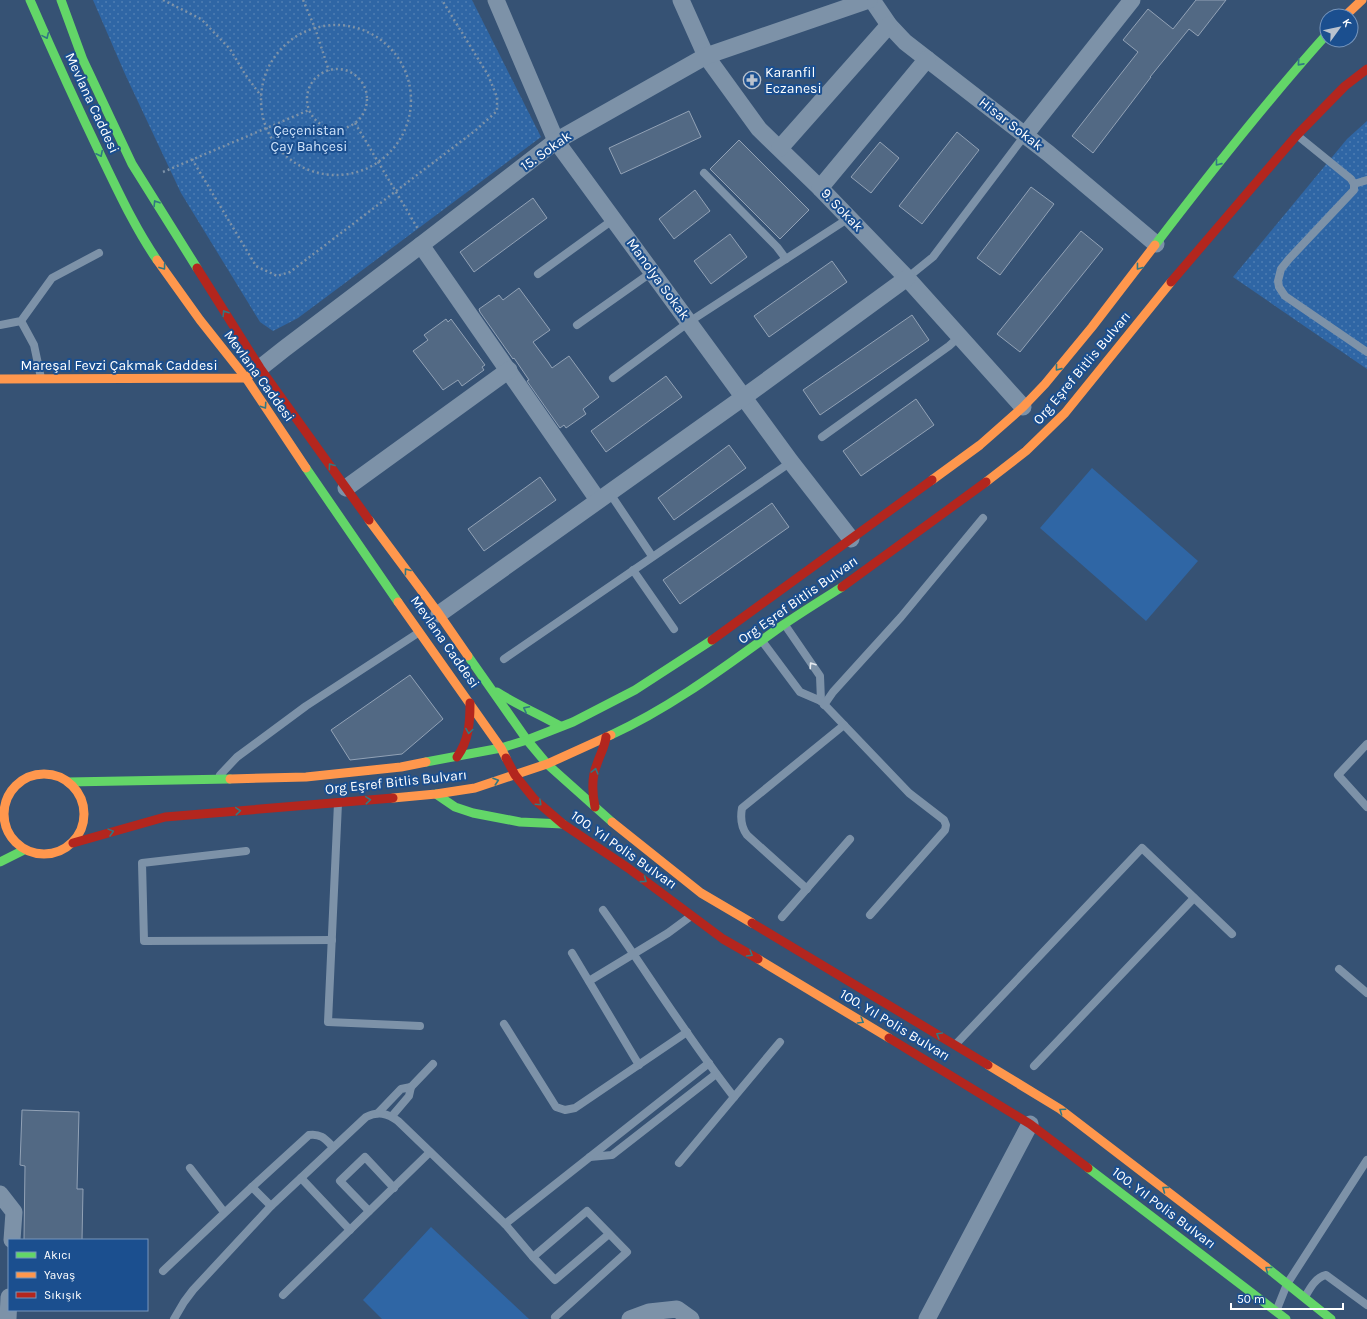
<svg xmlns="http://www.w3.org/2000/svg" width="1367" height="1319" font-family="Karla,sans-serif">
<defs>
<pattern id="park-dots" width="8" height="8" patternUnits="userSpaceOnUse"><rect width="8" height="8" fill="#2f66a5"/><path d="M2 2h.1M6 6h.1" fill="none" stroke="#4e7db2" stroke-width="1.8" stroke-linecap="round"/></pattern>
</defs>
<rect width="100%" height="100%" fill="#365274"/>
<g fill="#2f66a5">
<path d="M1092,468L1198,561L1146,621L1040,528Z"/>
<path d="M431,1227L529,1319H382L363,1300Z"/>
</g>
<g fill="url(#park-dots)">
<path d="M93,0H472L541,137L298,318L273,331L260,322L181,193L125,74Z"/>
<path d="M1367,121V369L1233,277L1347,139Z"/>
</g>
<g fill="#526984" stroke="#92a2b6">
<path d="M1196,0H1226L1198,36L1189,29L1150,77H1151L1093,153L1072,136L1138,52L1123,40L1148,9L1173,29Z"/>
<path d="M689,111L701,137L621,174L609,148Z"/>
<path d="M957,132L979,150L922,224L899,206Z"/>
<path d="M739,140L809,210L780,239L710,169Z"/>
<path d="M880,142L899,158L871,193L851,177Z"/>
<path d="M1031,187L1054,204L1000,275L977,258Z"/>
<path d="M695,190L710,211L674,239L659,219Z"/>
<path d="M533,198L547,218L474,272L460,252Z"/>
<path d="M1081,231L1103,249L1020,352L997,334Z"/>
<path d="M730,234L747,257L711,284L694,261Z"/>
<path d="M832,261L847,282L769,337L754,316Z"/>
<path d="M519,288L550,330L533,342L548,362L552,368L569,356L599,397L583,409L586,414L566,428L564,425L560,428L527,381L529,380L514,358L513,359L480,312L479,309L499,295L503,300Z"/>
<path d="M912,315L929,340L820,415L803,390Z"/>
<path d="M446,319L448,322L451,319L485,365L482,367L484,370L462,386L458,380L443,390L413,351L428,340L424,335Z"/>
<path d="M666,376L682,397L606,452L591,431Z"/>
<path d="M916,399L934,425L861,476L843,451Z"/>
<path d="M729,445L746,468L674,520L658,498Z"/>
<path d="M540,477L556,500L484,551L468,529Z"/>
<path d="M772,503L789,527L680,604L663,580Z"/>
<path d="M410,675L443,719L402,754L350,760L331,730Z"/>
<path d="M22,1110L79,1112L77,1189H83L82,1240H24L25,1166L20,1165Z"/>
</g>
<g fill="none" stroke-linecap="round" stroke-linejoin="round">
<g stroke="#7d92a8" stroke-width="2.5" stroke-dasharray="2 3" stroke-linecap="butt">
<path d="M163,0L201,19L230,49L245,74L261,96"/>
<path d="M303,0L315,28L329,71"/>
<circle cx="336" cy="100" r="75"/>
<circle cx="337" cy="99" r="30"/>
<path d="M355,123L418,229"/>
<path d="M192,159L256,266L277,276L290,272L476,130L497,111V97L488,75L442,0"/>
<path d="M163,172L309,110"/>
</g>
<g stroke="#7d92a8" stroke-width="8">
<path d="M1298,136L1351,179L1354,184V190L1289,259L1281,269L1278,281L1279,287L1285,296L1367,352"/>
<path d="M704,173L777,247L786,259"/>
<path d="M1354,184L1367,180"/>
<path d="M538,274L614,219"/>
<path d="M907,278L933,257L1025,135"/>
<path d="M21,321L34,345L41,378"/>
<path d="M0,325L21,321L52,278L99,253"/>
<path d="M577,325L652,272"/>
<path d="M613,378L689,322L849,218"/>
<path d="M822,437L949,346L960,336"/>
<path d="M609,492L652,556"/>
<path d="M633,570L674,629"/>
<path d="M785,625L820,676L821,701"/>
<path d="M762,641L800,692L821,701L909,793L944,820L946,825L945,830L870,915"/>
<path d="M504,659L791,462"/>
<path d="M824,705L833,692L901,617L983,518"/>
<path d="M1367,744L1338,775L1367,807"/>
<path d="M220,775L237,757L306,706L418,633"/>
<path d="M338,803L328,1022L420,1026"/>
<path d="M246,851L142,863L144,941L332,940"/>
<path d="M807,889L747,835C741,827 740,819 742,808L844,725"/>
<path d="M603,910C647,972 687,1037 734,1097"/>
<path d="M782,917L850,839"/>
<path d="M572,953L639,1065"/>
<path d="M1339,969L1367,993"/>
<path d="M589,981L668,933L691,916"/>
<path d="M504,1024L556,1107L565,1110L575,1108L687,1032"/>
<path d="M957,1043L1142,848L1232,934"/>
<path d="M1034,1066L1194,898"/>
<path d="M378,1113L401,1089L411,1087L433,1064"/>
<path d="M392,1116L409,1096L411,1087"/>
<path d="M590,1157L612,1155L716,1074"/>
<path d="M679,1163L780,1042"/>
<path d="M190,1168L224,1212"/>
<path d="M301,1178L350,1230"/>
<path d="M252,1187L309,1135C321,1133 326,1140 333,1147"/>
<path d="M369,1211L340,1181L365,1157L394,1188"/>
<path d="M505,1224L533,1257L555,1280L609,1234"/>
<path d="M533,1257L587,1211L627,1252L555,1317"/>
<path d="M163,1271L252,1187L271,1206"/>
<path d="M283,1295L430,1152"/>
<path d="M1305,1297C1310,1288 1316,1277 1326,1275L1367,1305"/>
<path d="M1277,1309L1287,1284L1367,1160"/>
<path d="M174,1319L184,1302L193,1290L271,1206L366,1117C378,1111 387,1113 398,1121L505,1224L709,1063"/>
</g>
<g stroke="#7d92a8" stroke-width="17">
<path d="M496,0L556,141L791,462L851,539"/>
<path d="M681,0L706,56L759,129L820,188L907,278L1023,407"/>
<path d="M872,0L889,25L905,42L1048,153L1156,244"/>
<path d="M1025,135L1132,0"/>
<path d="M780,148L889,25"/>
<path d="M820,188L927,59"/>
<path d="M421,245L598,500"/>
<path d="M260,368L284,349L421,245L556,141L706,56L869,0"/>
<path d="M346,488L509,370"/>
<path d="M439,614L744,397L907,278"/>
<path d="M0,1194L14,1212L12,1240"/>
<path d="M8,1319L9,1297"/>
<path d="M630,1319L649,1312L677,1309L691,1319"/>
<path d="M927,1319L1030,1124"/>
</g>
<g stroke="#63d668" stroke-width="9">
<path d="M30,0C53,53 77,106 102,158C119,193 135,228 157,260"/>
<path d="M61,0L83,60L132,164L197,268"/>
<path d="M1155,245C1210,173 1266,102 1327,34"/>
<path d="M306,468L398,602"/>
<path d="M468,656L527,740L547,764L612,822"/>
<path d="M497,692C517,705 539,714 560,726"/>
<path d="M611,735C674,706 727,665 783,625C802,612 823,599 842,587"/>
<path d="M426,762L501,748L527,740L573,722L635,690L712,640"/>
<path d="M68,782L230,779"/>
<path d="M436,794L455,807L473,813L520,822L563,824"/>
<path d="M0,862L24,850"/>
<path d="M1088,1168L1286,1319"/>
<path d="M1266,1267L1331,1319"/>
</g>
<g stroke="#ff974d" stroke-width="9">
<path d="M1345,16L1362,0"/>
<path d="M157,260L200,320L246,378L306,468"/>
<path d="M0,379L246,378L255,372"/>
<path d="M932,480L980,445L1023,407L1045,384L1092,327L1155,245"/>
<path d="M986,482L1026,451L1065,413L1171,282"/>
<path d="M369,520L439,614L468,656"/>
<path d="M398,602L501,748L506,758"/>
<circle cx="44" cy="814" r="40"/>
<path d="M230,779L306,777L401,767L426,762"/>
<path d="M393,798L436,794L475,788L547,764L611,735"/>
<path d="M612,822L701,893L752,923"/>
<path d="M758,959L889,1038"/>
<path d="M988,1065L1060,1109L1266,1267"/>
</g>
<g stroke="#b3261e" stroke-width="9">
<path d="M197,268L260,368L369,520"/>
<path d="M1171,282L1297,135L1345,86L1367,69"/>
<path d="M842,587L986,482"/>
<path d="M712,640L932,480"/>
<path d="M457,757C469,740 470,723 470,703"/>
<path d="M506,758L515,775L535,800L563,824L628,868L723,939L758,959"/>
<path d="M595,807C592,792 591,778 597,764C600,754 605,747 606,737"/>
<path d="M73,843L165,817L393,798"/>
<path d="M752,923L988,1065"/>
<path d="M889,1038L1030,1124L1088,1168"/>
</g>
</g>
<defs><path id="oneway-chevron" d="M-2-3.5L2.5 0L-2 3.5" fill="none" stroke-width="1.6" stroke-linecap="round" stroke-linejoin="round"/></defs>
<g stroke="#317883">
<use href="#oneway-chevron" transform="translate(46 36) rotate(66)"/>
<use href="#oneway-chevron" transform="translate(1300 63) rotate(132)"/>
<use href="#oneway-chevron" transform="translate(100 154) rotate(64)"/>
<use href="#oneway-chevron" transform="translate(1218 163) rotate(129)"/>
<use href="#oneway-chevron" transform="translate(156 203) rotate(-122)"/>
<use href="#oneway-chevron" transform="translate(163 267) rotate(54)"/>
<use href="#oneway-chevron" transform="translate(1139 267) rotate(128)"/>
<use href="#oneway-chevron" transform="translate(225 313) rotate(-122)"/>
<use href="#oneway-chevron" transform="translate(1058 368) rotate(129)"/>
<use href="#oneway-chevron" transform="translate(264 406) rotate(56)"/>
<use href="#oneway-chevron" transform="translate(331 466) rotate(-126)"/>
<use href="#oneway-chevron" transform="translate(407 571) rotate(-127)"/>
<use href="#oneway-chevron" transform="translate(526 709) rotate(-153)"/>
<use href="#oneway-chevron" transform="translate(469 731) rotate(99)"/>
<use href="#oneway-chevron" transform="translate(595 771) rotate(-75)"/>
<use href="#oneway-chevron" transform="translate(496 781) rotate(-18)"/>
<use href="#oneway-chevron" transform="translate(368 800) rotate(-5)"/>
<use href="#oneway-chevron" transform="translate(539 803) rotate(43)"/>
<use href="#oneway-chevron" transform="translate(238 811) rotate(-5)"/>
<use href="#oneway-chevron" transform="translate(111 832) rotate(-15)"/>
<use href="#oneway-chevron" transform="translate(644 880) rotate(36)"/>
<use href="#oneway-chevron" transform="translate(750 954) rotate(31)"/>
<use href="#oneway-chevron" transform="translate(861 1021) rotate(31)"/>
<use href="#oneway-chevron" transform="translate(939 1035) rotate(-149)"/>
<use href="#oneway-chevron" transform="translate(1062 1111) rotate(-145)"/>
<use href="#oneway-chevron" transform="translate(1165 1189) rotate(-143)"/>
<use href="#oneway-chevron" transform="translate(1268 1269) rotate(-142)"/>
</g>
<use stroke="#e5e9ee" href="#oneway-chevron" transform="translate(812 665) rotate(-124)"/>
<defs>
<symbol id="pharmacy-ring" viewBox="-11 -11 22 22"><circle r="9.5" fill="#1b4f8f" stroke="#b9c2ce" stroke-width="1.5"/><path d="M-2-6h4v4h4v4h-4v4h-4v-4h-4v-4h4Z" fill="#b9c2ce"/></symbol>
</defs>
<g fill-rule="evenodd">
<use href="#pharmacy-ring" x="742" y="70" width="20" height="20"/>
</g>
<g text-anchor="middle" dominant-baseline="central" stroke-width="4" stroke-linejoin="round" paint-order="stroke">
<g font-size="14" fill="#fff" stroke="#1b4f8f" text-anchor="start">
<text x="765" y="72">Karanfil<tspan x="765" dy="16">Eczanesi</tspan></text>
</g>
<g font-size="14" fill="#fff" stroke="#1b4f8f">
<text transform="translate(92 103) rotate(65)">Mevlana Caddesi</text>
<text transform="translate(1011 124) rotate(38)">Hisar Sokak</text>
<text transform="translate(546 151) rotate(-35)">15. Sokak</text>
<text transform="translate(842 210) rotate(46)">9. Sokak</text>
<text transform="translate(658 279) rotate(54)">Manolya Sokak</text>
<text x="119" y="365">Mareşal Fevzi Çakmak Caddesi</text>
<text transform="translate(1082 368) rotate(-50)">Org Eşref Bitlis Bulvarı</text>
<text transform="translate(259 376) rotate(54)">Mevlana Caddesi</text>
<text transform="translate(798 600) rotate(-35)">Org Eşref Bitlis Bulvarı</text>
<text transform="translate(445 642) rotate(55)">Mevlana Caddesi</text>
<text transform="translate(396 782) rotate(-6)">Org Eşref Bitlis Bulvarı</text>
<text transform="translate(624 850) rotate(35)">100. Yıl Polis Bulvarı</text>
<text transform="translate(895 1025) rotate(31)">100. Yıl Polis Bulvarı</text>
<text transform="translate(1164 1208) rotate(37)">100. Yıl Polis Bulvarı</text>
</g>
<g font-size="14" fill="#cfe3fa" stroke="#1b4f8f">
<text x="309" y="130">Çeçenistan<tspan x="309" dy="16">Çay Bahçesi</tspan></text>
</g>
</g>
<rect x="8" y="1239" width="140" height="72" fill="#1b4f8f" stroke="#7695bc"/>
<rect x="16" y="1252" width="20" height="6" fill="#63d668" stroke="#7695bc"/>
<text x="44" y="1259" font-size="12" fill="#ffffff">Akıcı</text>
<rect x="16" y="1272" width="20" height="6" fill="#ff974d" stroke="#7695bc"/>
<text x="44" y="1279" font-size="12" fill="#ffffff">Yavaş</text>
<rect x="16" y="1292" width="20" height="6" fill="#b3261e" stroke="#7695bc"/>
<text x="44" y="1299" font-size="12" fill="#ffffff">Sıkışık</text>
<g transform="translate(1339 28) rotate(57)"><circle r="19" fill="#1b4f8f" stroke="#7695bc"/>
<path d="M0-3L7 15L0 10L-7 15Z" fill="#b9c2ce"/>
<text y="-6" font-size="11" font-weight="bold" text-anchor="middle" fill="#ffffff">K</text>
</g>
<path d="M1231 1303v6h112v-6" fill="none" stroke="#ffffff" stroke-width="2"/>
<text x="1237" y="1303" font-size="12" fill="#ffffff" stroke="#1b4f8f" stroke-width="3" paint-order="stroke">50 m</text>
</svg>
